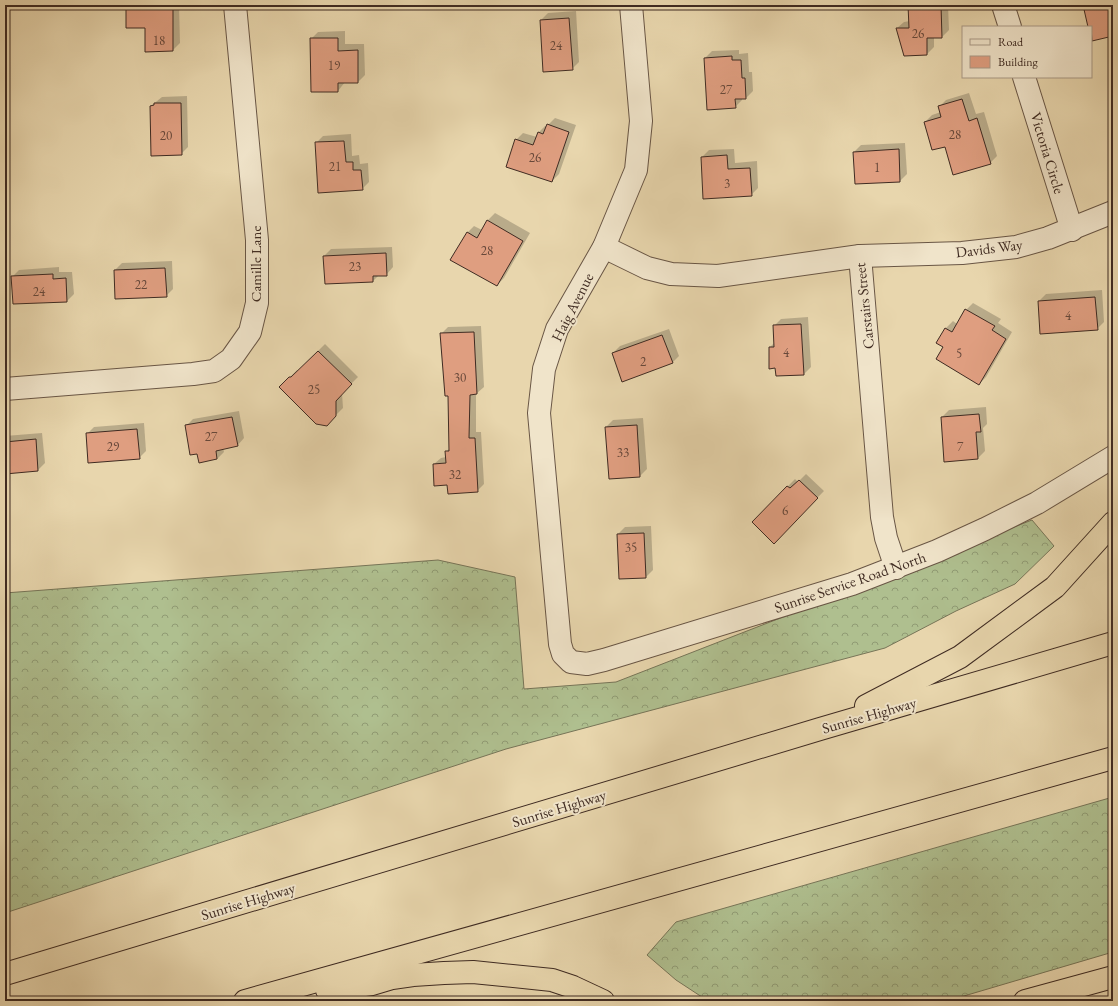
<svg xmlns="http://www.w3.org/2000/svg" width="1118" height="1006" font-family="'EB Garamond',serif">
<defs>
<pattern id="forest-crowns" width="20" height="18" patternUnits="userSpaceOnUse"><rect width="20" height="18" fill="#afbf8f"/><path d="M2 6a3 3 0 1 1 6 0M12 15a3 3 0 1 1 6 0" fill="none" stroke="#909b74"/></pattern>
</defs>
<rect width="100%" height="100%" fill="#e8d6ad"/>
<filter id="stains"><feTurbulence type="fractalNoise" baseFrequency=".005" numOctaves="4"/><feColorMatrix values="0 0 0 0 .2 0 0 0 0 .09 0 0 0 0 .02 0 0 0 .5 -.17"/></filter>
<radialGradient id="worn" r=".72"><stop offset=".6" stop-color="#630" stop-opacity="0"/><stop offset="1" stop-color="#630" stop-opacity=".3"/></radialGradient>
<g fill="url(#forest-crowns)" stroke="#777558">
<path d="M1032,520L1054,546L1015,584L956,611L885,648L506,749L5,913V593L438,560L515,577L524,689L616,682Z"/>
<path d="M1113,797V952L947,1001H708L676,980L647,955L676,922Z"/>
</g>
<g fill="#0003">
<path d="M127,5H179L180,43L173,50L146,27Z"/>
<path d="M704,5H727L725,7L704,9Z"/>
<path d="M909,5H948L949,30L942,37H934V47L927,54L897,28L904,22L910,21Z"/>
<path d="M576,11L579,62L572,69L541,20L548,13Z"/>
<path d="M345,31V44H364L365,75L358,82H345L338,91L311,39L318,32Z"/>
<path d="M739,50V54L748,53L749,72H752L753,91L746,98H742V100L735,107L705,58L712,51Z"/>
<path d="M969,93L976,114L984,112L997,156L990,163L946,145L925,122L932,115L941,112L939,107L946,100Z"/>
<path d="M1113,94V103L1110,98Z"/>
<path d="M187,96L188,147L181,154L151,106L162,97Z"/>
<path d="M555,118L576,125L559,174L552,181L516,140L523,133L537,137L538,133L545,126H547Z"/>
<path d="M351,134L352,156L359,155L360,164L368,163L369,182L362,189L316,143L323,136Z"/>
<path d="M905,143L907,174L900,181L854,152L861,145Z"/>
<path d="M734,149L735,163L757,161L758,188L751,195L702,157L709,150Z"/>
<path d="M495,213L530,233L504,278L497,285L467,233L474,226L482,230L488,220Z"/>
<path d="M392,247L393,267L386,275H379L373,281L324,256L331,249Z"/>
<path d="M172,261L173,289L166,296L115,270L122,263Z"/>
<path d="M59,267V272H72L74,294L67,301L12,277L19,270Z"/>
<path d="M1102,290L1104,322L1097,329L1039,301L1046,294Z"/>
<path d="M973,303L1001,319L998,323L1012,332L986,377L979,384L944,347L938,342L946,328L953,321L957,324L966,310Z"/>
<path d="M808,317L811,367L804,374L777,375L776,367L770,347L775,342L774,326L781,319Z"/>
<path d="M481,326L484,387L476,394V432H481L484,484L477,491L448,484L434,464L441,458L446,457V452L450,448L449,395L441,334L448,327Z"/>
<path d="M669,329L679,356L672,363L613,353L620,346Z"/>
<path d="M325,344L358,377L342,393L343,408L326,425L280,387L297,370H299Z"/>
<path d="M986,407L987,424L983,428L985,451L978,458L942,417L949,410Z"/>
<path d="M239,411L244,438L237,446L223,448L224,452L217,459L198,453L186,426L193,419Z"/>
<path d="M643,418L647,469L640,476L606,427L613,420Z"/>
<path d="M144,423L146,451L139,458L87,434L94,427Z"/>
<path d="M42,433L45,463L38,470L5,473V436Z"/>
<path d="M806,474L824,491L774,542L753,522L795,479L798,482Z"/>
<path d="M651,526L653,570L646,577L618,534L625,527Z"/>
</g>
<g fill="#df9e80" stroke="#3f2b22">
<path d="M126,5H173V51L145,52V28H126Z"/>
<path d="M908,5H941L942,38H927V55L904,56L896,28H909Z"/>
<path d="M1083,5H1113V36L1092,41L1091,27H1088Z"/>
<path d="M569,18L573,70L543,72L540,20Z"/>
<path d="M310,38H338V51L358,50V83H338V92H311Z"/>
<path d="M732,56V60H741L742,78H745L746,99H735L736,108L707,110L704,58Z"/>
<path d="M962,99L969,121L977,118L991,164L953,175L945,147L932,150L924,122L941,117L938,106Z"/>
<path d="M154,103H181L182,155L151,156L150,106L154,105Z"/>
<path d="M547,124L569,132L552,182L506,167L515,139L533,145L538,132L543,134Z"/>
<path d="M344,141L346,162H353V170H361L363,190L318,193L315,142Z"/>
<path d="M899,149L900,182L855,184L853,152Z"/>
<path d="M727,155L728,169L750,168L752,196L703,199L701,157Z"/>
<path d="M487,220L523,241L497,286L450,260L467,232L477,238Z"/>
<path d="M386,253L387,276H373V282L325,284L323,256Z"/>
<path d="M165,268L167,297L115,299L114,270Z"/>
<path d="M53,274V279L66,278L67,302L13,304L11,276Z"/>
<path d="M1095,297L1098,330L1040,334L1038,301Z"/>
<path d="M965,309L995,326L992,330L1006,339L979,385L936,359L943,347L936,343L945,328L952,332Z"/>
<path d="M801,324L804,375L776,376L775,368L769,369V347H774L773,325Z"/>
<path d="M474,332L477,394L470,395L469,438H475L478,492L448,494L447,485L434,486L433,464L446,463L445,451H449L448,396H445L440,333Z"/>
<path d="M662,335L673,363L622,382L612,353Z"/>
<path d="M318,351L352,384L336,401V416L327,426L316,424L279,387L289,377H291Z"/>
<path d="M979,414L981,432H976L978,459L944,462L941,417Z"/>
<path d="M232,417L238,446L216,451L217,459L199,463L197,454L190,455L185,425Z"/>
<path d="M637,425L640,477L609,479L605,427Z"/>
<path d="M137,429L140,459L88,463L86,433Z"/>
<path d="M36,439L38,471L5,474V442Z"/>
<path d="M799,480L818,498L774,544L752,522L787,486L790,488Z"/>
<path d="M644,533L646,578L619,579L617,534Z"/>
</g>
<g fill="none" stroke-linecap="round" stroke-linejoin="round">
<defs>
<g id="minor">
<path d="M631,5L641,121L636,170L604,247L557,329L544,369L539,413L560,644L563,654L571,662L587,664L604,660L852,584L937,551L985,529L1037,503L1113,457"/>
<path d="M1003,5L1010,27"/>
<path d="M1024,77L1072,230"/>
<path d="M604,247L647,268L671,274L718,276L860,256L962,253L1016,247L1048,238L1113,212"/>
<path d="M860,256L882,517L886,538L896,568"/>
<path d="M5,389L193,374L214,371L231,359L250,332L257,303V240L235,5"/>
</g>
<g id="highway">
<path d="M866,706L960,657L1055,587L1113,523"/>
<path d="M5,974L820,729L1113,643"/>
<path d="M327,990L372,984L392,978L413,975L444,973L473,972L552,980L573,987L603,1001"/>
<path d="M245,1001L1113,758"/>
<path d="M1025,1001L1113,977"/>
</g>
</defs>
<use href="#minor" stroke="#695645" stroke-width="24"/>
<use href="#highway" stroke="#3f2b22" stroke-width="24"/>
<use href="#minor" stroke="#f0e4ca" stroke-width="22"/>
<use href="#highway" stroke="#e8d6ad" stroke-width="22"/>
</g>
<g text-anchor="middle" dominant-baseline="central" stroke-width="4" stroke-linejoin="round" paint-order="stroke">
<g font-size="13" fill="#67483a">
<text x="918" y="33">26</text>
<text x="159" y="40">18</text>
<text x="556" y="45">24</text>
<text x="334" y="65">19</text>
<text x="726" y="89">27</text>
<text x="955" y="134">28</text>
<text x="166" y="135">20</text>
<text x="535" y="157">26</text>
<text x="335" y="166">21</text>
<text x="877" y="167">1</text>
<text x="727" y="183">3</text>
<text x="487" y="250">28</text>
<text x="355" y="266">23</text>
<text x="141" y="284">22</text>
<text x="39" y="291">24</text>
<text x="1068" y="315">4</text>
<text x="786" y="352">4</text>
<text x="959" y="353">5</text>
<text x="643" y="361">2</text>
<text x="460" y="377">30</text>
<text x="314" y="389">25</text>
<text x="211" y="436">27</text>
<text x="113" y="446">29</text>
<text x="960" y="446">7</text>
<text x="623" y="452">33</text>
<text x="455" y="474">32</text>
<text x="785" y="510">6</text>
<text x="631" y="547">35</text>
</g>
<g font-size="15" fill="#3f2b22" stroke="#f0e4ca">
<text transform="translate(1048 153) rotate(73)">Victoria Circle</text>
<text transform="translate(989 248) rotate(-7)">Davids Way</text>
<text transform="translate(255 264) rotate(-90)">Camille Lane</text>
<text transform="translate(864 306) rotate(-96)">Carstairs Street</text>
<text transform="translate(572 307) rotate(-63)">Haig Avenue</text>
<text transform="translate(850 582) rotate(-19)">Sunrise Service Road North</text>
<text transform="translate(869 715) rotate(-16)">Sunrise Highway</text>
<text transform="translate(559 808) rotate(-17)">Sunrise Highway</text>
<text transform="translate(248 901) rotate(-17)">Sunrise Highway</text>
</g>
</g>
<rect width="1118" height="1006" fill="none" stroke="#e8d6ad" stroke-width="20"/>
<rect x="6" y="6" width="1106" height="994" fill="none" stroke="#3f2b22" stroke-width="2"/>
<rect x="10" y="10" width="1098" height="986" fill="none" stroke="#3f2b22"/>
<rect x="962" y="26" width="130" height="52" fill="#f0e4ca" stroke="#a99a87"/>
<rect x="970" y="39" width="20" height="6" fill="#f0e4ca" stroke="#a99a87"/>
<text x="998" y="46" font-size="12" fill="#3f2b22">Road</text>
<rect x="970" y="56" width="20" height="12" fill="#df9e80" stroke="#a99a87"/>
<text x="998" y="66" font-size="12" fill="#3f2b22">Building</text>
<rect width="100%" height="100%" filter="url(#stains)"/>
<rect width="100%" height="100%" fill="url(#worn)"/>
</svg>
